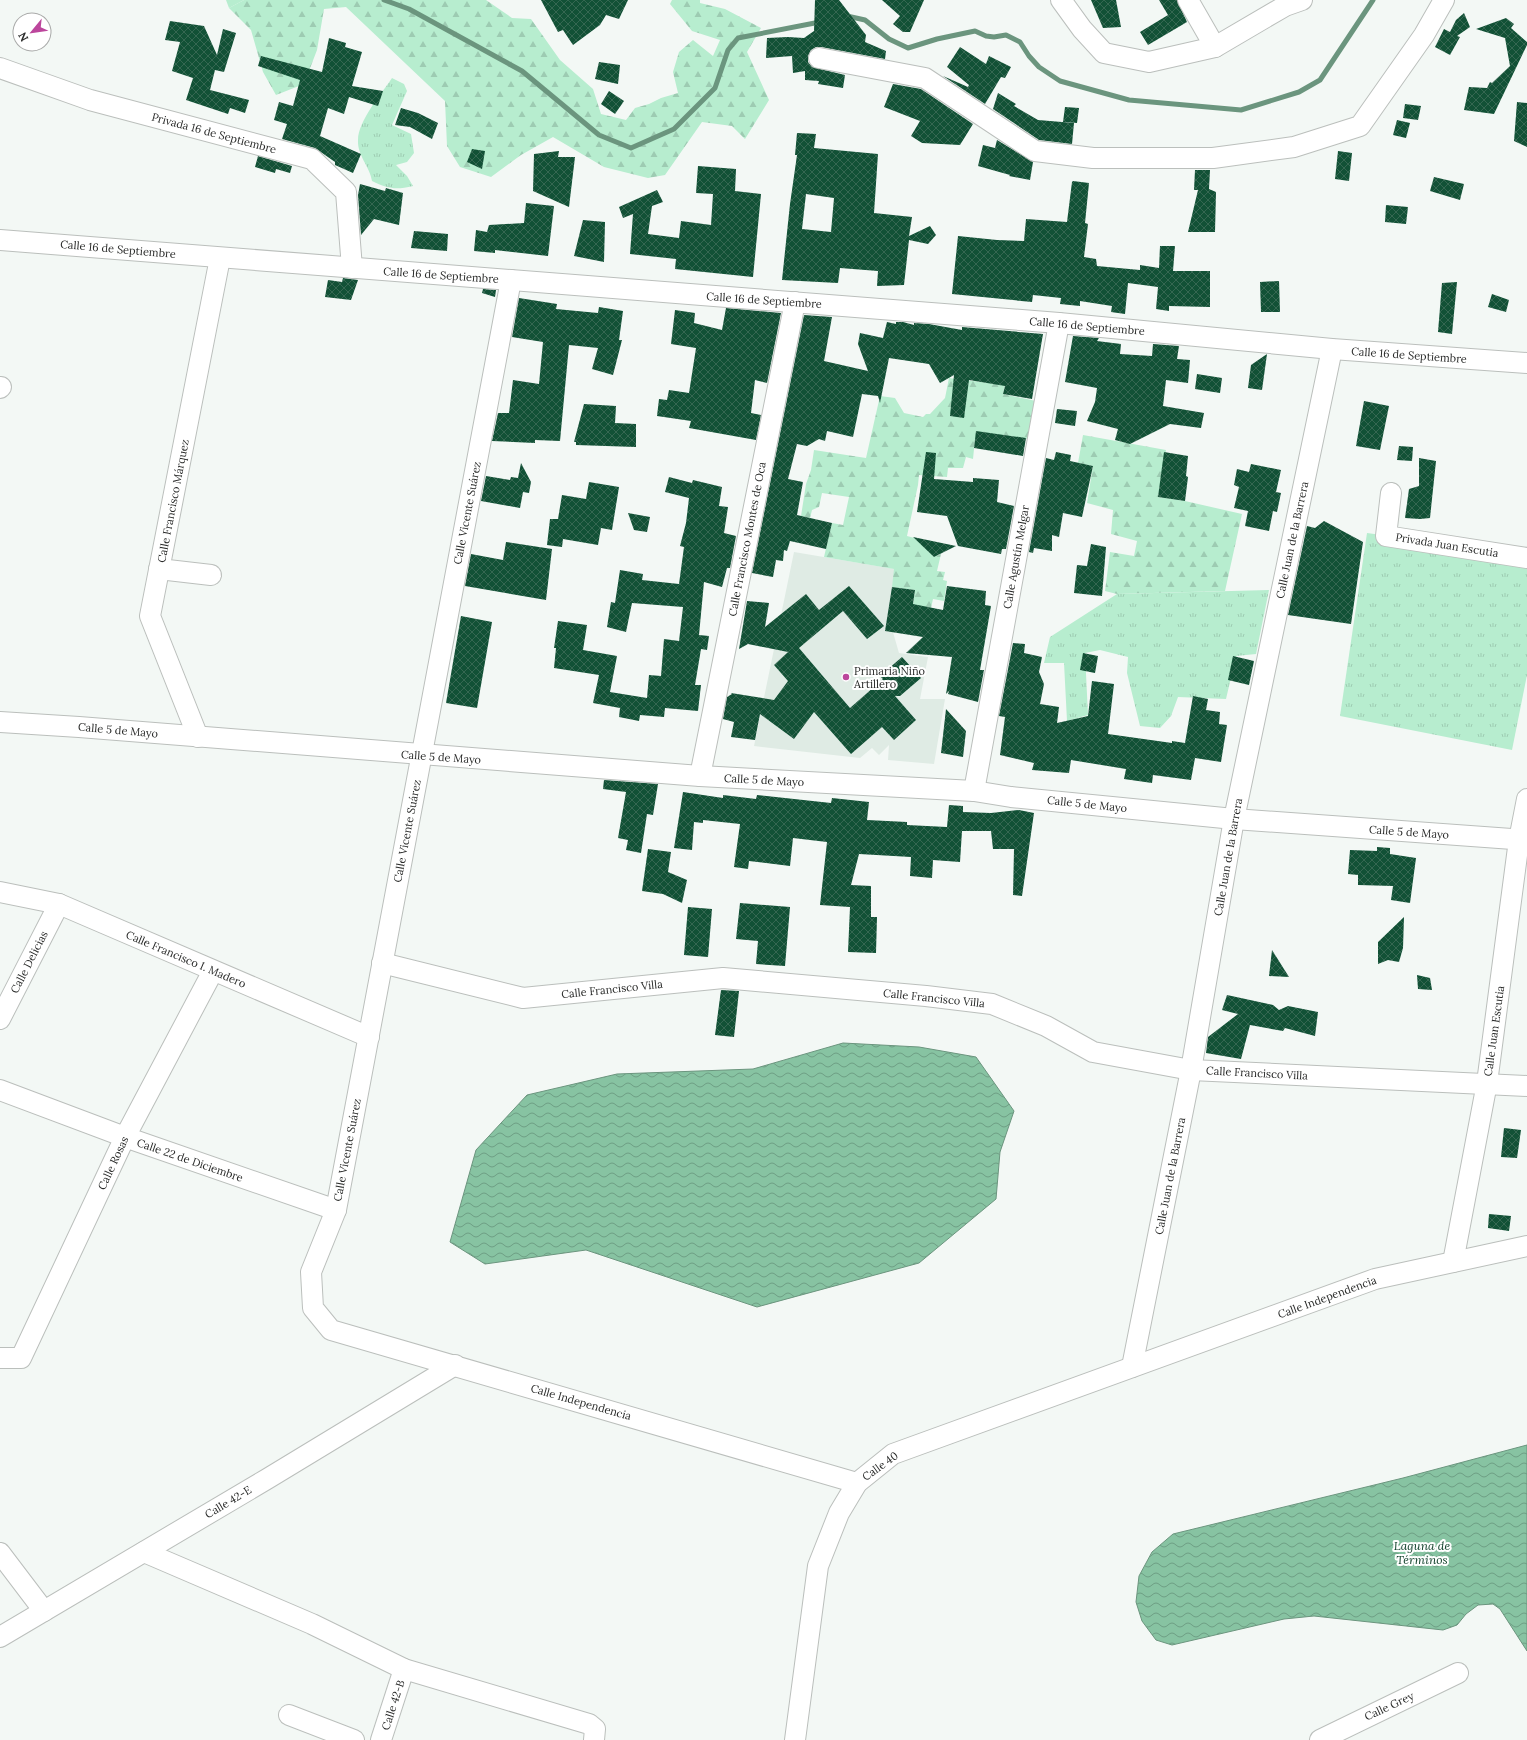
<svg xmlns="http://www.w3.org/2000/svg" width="1527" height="1740" font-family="Lora,serif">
<defs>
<pattern id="forest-firs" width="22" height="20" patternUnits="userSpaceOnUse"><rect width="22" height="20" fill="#b7edcf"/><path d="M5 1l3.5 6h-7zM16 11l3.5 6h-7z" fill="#9dcbb2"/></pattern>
<pattern id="park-tufts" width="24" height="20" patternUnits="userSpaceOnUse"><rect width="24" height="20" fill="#b7edcf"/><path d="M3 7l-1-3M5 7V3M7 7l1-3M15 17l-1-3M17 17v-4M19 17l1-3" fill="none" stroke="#9dcbb2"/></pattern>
<pattern id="water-waves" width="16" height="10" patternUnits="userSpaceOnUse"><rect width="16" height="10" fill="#87c3a2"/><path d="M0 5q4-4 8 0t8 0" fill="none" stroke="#6e9f84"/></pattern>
<pattern id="building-cross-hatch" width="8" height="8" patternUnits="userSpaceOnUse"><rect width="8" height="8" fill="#125136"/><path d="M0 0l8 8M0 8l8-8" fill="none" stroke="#356751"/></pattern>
</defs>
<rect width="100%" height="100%" fill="#f3f8f5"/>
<path fill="#dfebe4" d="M794,552L895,569L888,615L899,653L928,657L920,699H945L934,764L888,760L889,745L879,755L872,748L860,758L754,746Z"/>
<g fill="url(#forest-firs)">
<path d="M244,0H486L512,18L531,19L560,60L593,89L601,114L626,120L635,108L649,104L661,98L678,93L673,72L679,52L693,40L713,56L720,40L692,31L670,4L672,0H700V3L725,9L761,28L747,52L769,100L745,139L732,126L702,122L665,175L648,178L604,167L553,137L521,155L491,177L460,167L447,146L445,101L346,7L324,9L317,50L304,84L276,95L263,72L251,30L229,8Z"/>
<path d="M949,378L1005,385L1003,394L1036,401L1028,439L985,433L983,440L975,439L973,459L966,457L963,468H948L947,477L919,475L918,485L907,536L922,540V545L934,557L941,554L937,571L945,572L943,580L947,581L944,601L933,599L931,608L913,605L915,590L892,587L894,569L824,557L832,523L843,525L849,497L822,493L819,507L812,510L810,518L801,516L806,484L811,470L814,450L866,458L880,396L895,398L904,413L923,417L926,414H930L945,398Z"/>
<path d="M1083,435L1166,450L1158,497L1185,501L1242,514L1225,591L1117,594L1105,591L1110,552L1134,556L1137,541L1111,534L1113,510L1087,503L1093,466L1078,463Z"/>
</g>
<g fill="url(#park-tufts)">
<path d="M226,0H244L229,8Z"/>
<path d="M392,78L404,84L407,91L392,125L411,134L414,153L407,162L396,165L407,176L413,186C396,190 388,189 372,181C370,167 357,155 358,140C358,121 382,93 392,78Z"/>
<path d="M1367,533L1527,555V675L1512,750L1340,716Z"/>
<path d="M1269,590L1256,654L1236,656L1226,699L1178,697L1171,716L1160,728L1140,726L1127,673L1128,657L1100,650L1085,653L1088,715L1067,721L1064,663H1044L1050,637L1117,594Z"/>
</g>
<g fill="url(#water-waves)" stroke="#6b957e">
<path d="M843,1043L919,1047L976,1057L1014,1111L1000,1152L996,1199L919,1263L757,1307L586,1250L485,1264L450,1242L476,1150L527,1095L617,1074L753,1069Z"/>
<path d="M1527,1445V1651L1500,1609L1493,1604L1478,1605L1466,1614L1457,1625L1443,1630L1314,1616L1284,1619L1172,1645L1156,1640L1142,1621L1136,1602L1139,1576L1152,1552L1173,1534L1403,1478Z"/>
</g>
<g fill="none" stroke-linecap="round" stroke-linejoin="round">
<g stroke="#6b957e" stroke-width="5">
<path d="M384,0L409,9L522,71L599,135L631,148L674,129L715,88L728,50L738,38L820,22"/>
<path d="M847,16L865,20L889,39L908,48L937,39L975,31L986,36L994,37L1006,35L1020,42L1029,56L1039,67L1060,81L1129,100L1241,110L1299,92L1320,80L1373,0"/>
</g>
</g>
<g fill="url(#building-cross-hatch)" fill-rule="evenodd">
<path d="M541,0H628L619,19L606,15L600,25L573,45L563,30L558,32Z"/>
<path d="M815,0H839L866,35L865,42L886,51L885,59L821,47H816L811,50L808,56V62L812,67L845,75L843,88L818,84L819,81L805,80V71L793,73L792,56L766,58L767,38L788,37L804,38L814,31Z"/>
<path d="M882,0H924L910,32H903L893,24L900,16Z"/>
<path d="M1091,0H1116L1121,27L1103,28Z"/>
<path d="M1159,0H1177L1187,22L1148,45L1140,32L1168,15Z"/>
<path d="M1464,13L1470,27L1457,36L1460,37L1450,55L1435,47L1444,29L1450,32L1456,20Z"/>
<path d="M1506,18L1514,24L1511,28L1527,42V45L1494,114L1464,110L1469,87L1487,88L1490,82L1492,83L1510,66L1505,38L1476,29Z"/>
<path d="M170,21L204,26L217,55L223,29L236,33L224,72L215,70L210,90L249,100L245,113L230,108L228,114L186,100L193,78L172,71L180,42L165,40Z"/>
<path d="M329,38L346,43L345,47L362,52L352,86L383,91L378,106L349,97L344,114L328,108L320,136L361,154L353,173L335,165V162L315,148L282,139L287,124L274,120L279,102L293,106L300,80L258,66L261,56L322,72Z"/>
<path d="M960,47L986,64L989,56L1011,67L1005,78L1001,77L985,104L943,76L968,87L969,85L947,67Z"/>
<path d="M599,62L620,65L618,84L595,79Z"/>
<path d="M893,84L921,89L973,124L960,145L922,143L911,136L920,121L884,107Z"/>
<path d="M609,91L624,101L615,114L601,104Z"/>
<path d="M998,93L1016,104L1014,106L1038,120L1074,123L1072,144L1039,140L993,109Z"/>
<path d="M1517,102L1527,103V147L1514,141Z"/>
<path d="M1405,104L1421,106L1418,120L1403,118Z"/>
<path d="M1065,107L1079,108L1077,123L1063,122Z"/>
<path d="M401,108L418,113L438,123L432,139L410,127L395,125Z"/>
<path d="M1397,120L1410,123L1406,138L1393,135Z"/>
<path d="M797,133L816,134L814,148L878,154L874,213L912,217L909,236L930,226L936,235L928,244L909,240L904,285L877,286L878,271L840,268L838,283L782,280L790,204L797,155H795ZM806,194L834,198L831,232L802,229Z"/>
<path d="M997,140L1033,162L1030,180L1009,176L1010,175L978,166L983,145L995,148Z"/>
<path d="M472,149L485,151L482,169L467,162Z"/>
<path d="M559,151L558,157H575L569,207L533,191L534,154Z"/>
<path d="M1338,151L1352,153L1349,181L1335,179Z"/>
<path d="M258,156L292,166L290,173L276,169L275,173L255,167Z"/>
<path d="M698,166L736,169L735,191L761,194L753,277L675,269L676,259L630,254L633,214L623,218L619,207L657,190L663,202L652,206L648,234L679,238L681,221L711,225L713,194L696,193Z"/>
<path d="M1195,170H1210L1209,189L1216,192L1215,232H1188L1198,190H1194Z"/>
<path d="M1434,177L1464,184L1460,200L1430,191Z"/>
<path d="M1073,181L1089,183L1085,223L1088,224L1084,257L1096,259L1097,266L1140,270V265L1159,268L1160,246H1175L1173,271H1210V307L1169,306V311L1156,309L1158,287L1128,283L1125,314L1111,312L1112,306L1080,301V306L1060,304L1061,298L1033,295L1032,302L952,294L958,236L997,240L1024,241L1026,219L1067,222L1072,182Z"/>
<path d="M360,184L385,191L386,188L403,193L399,225L374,219L361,235L358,195Z"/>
<path d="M526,203L554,206L548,256L495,250V253L474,251L476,230L487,232L489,225L524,223Z"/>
<path d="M1386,205L1408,207L1406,224L1385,222Z"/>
<path d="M583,220L605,222L604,262L574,256Z"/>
<path d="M414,231L448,234L447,251L411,248Z"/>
<path d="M343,278L358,280L351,300L325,297L328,280L342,282Z"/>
<path d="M1279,281L1280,312H1261L1260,282Z"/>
<path d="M1457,282L1452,334L1438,332L1442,283Z"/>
<path d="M483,289L496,290L495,297L482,293Z"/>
<path d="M1492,294L1509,300L1506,312L1488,307Z"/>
<path d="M519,298L557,304L556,309L598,313L599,307L623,311L619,340H622L613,375L592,369L598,348L569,345L560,441L535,440V443L492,441L498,413H509L513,380L539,384L543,342L512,337Z"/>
<path d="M726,308L781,313L767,383L755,380L751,413L761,415L756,440L689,428L691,421L657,416L659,399L667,400L669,390L689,393L696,348L671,344L675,310L695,313L694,323L722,330Z"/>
<path d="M804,315L832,317L824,361L868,371L858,344L860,333L883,338L887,322L896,324V322H903L914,325V323L929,324L962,330V327L1043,334L1032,399L1003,394L1005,386L969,380L964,418L950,416L954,375L940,383L929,364L889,358L880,403L878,396L862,394L853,437L827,431L825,441L819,439L807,446L797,444L788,479L803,482L797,515L832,523L826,549L790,541L787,551L784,550L783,561L776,560L773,577L752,573Z"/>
<path d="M1073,336L1099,338L1097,341L1121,344L1120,354L1152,356L1153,344L1179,346L1177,359L1190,360L1188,383L1166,380L1163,406L1204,413L1201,428L1170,424L1130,444L1115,440L1118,429L1087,421L1095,402L1097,388L1065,382Z"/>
<path d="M1267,354L1262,390L1248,388L1251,365Z"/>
<path d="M1197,374L1222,378L1220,393L1195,389Z"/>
<path d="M1364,401L1389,406L1380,450L1356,446Z"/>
<path d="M584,404L616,406L615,423L636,424V447L576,445V442H574Z"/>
<path d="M1057,409L1077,411L1075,426L1055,423Z"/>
<path d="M976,431L1026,438L1023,456L974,448Z"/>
<path d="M1399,446L1413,447L1412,461L1397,460Z"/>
<path d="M926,452L936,453L934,479L973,482V478L999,480L997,502L1014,506L1006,549H1002L1001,554L958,546L947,516L917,512Z"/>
<path d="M1056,452L1071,455L1070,461L1093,466L1082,517L1063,513L1059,537L1052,535V551L1034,548L1033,553L1029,552L1046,458L1054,460Z"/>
<path d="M1164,452L1188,456L1186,476L1188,477L1185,501L1158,497Z"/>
<path d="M1419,458L1436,461L1430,518L1420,519L1405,518L1409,489L1419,486Z"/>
<path d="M521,463L531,482L529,493L523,492L520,508L481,501L486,476L510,480L511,477L518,478Z"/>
<path d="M1251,464L1281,470L1276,492L1281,493L1277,512L1273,511L1269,531L1245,526L1248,511L1234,508L1239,487L1234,485L1237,469L1249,472Z"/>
<path d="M669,477L692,483L693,480L722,487L719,506L728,507L724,533L736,536L730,568H727L722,587L704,582L699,635L709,636L707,650L701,649L695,685H701L698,711L665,708L664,717L640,715L639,721L619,717L620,708L593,703L599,675L554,668L556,648H554L558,621L587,625L583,650L617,656L610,692L647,698L649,675L661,676L664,639L679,641L683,607L632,603L626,632L607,627L611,602L615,603L620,570L643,574L642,580L679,584L684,547L680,546L686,523L689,498L665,492Z"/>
<path d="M589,482L619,487L612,530L601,528L598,545L563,539L562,547L547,545L550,519H558L562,495L586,499Z"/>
<path d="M628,513L650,517L647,532L634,530Z"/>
<path d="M1324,521L1363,542L1351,624L1288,615L1307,526L1315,528Z"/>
<path d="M913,537L956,546L934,557Z"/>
<path d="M506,542L552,549L546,600L465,586L471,554L503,560Z"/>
<path d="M1091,544L1106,547L1102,596L1074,593L1077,565L1087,566Z"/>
<path d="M849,586L884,626L867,639L843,611L799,648L850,708L883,679L880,676L902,657L921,678L900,696H895L916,720L894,740L882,727L851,754L814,712L794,739L760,714L755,740L731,737L734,722L723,719L727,697L732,694L731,693L774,700L788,681L774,665L788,652L748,644L739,649L747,601L769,603L765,627L806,594L819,610Z"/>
<path d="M947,586L986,591L985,605L991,606L980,670H984L978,702L948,694L949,691L946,694L952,657L906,653L923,637L885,631L892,587L915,590L913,604L943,610Z"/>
<path d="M461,616L492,622L477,708L446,703Z"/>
<path d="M1013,643L1025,644L1024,653L1042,657L1039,672L1044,684L1040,704L1059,707L1057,723L1088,716L1092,681L1114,684L1108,734L1172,743V741L1185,743L1193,696L1208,699L1206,710L1220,712L1219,724L1227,725L1221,762L1195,758L1191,780L1153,775L1152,783L1124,779L1126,769L1071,760L1069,773L1032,770L1034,763L1000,755L1005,717L999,716Z"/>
<path d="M1083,653L1098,656L1095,673L1080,670Z"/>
<path d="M1233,656L1254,661L1249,685L1228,680Z"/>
<path d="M946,709L966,731L963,757L941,753Z"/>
<path d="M604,780L658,784L653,815L647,814L641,853L626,850L628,840L618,838L626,792L603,789Z"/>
<path d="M683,792L723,798V795L756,799L757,795L831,803L832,798L869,802L867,820L907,822V825L947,827L949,805L963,806V812L991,813L1019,810L1034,813L1022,896L1013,895L1014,849H993L991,831H962L960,862L933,860L932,878L910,876L911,857L859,854L851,885L871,886V917H877L876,953L848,952L850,907L820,905L827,842L793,838L790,866L749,861L748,869L734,867L740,824L703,820V823L694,822L692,850L674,848Z"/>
<path d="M1377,847L1390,848V854L1416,858L1410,903L1391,900L1393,886L1358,885V875L1348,874L1350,850L1377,851Z"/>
<path d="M648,849L671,852L668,872L687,880L682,903L663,894L642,891Z"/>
<path d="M740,903L790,907L785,966L756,964L758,941L736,939Z"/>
<path d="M688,907L712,909L708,957L684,955Z"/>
<path d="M1404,917L1403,948L1399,962L1388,960L1378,964V942Z"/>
<path d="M1272,950L1289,977L1269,976Z"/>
<path d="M1417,975L1430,978L1432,990L1418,989Z"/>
<path d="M721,990L739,991L734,1037L715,1035Z"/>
<path d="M1227,995L1273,1005L1279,1010L1288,1006L1318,1012L1315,1036L1285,1028L1283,1031L1250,1025L1241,1059L1206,1053L1208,1037L1238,1014L1222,1010Z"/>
<path d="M1504,1128L1521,1130L1517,1158L1501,1157Z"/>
<path d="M1489,1214L1511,1216L1509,1231L1488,1228Z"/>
</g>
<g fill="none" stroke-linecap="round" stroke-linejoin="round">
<defs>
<g id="street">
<path d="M1061,0L1082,29L1104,53L1149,62L1215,47L1285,6L1302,0"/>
<path d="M1188,0L1215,47"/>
<path d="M819,58L925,78L1035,151L1093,158H1213L1294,147L1360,126L1424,35L1444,0"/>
<path d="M0,68L90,100L312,159L346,192L352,268"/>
<path d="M0,240L1059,323L1332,349L1527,363"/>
<path d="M511,280L336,1210L311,1272L313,1308L331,1330L857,1483"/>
<path d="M0,388L1,387"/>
<path d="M1391,493L1386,536L1527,558"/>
<path d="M159,569L211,575"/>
<path d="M0,722L79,727L700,776L974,791L1011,797L1234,819L1527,840"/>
<path d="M198,737L150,616L220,258"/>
<path d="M700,776L795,302"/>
<path d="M974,791L1059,323"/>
<path d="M0,892L59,904L369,1037"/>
<path d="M382,963L523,998L723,978L926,996L992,1004L1046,1026L1093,1052L1191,1070L1527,1086"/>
<path d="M0,1019L59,904"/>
<path d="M0,1090L125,1137L336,1210"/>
<path d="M1453,1262L1487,1083L1519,840L1527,799"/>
<path d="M0,1358H21L125,1137L213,971"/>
<path d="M1132,1367L1191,1070L1234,819L1332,349"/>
<path d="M144,1552L312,1624L404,1669L589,1724L595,1729L594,1740"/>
<path d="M0,1553L44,1611"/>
<path d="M0,1637L267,1479L455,1365"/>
<path d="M289,1715L354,1740"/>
<path d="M381,1740L404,1669"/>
<path d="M795,1740L818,1566L839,1513L857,1483L893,1454L1375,1279L1527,1246"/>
<path d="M1320,1740L1458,1673"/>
</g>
</defs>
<use href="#street" stroke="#bbbfbc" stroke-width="22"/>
<use href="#street" stroke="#fff" stroke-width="20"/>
</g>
<circle fill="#bc469c" stroke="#fff" stroke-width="1.5" cx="846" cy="677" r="4"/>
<g text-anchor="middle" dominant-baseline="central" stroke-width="4" stroke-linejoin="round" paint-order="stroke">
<g font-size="11" fill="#292a29" stroke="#fff">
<text transform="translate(214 133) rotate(15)">Privada 16 de Septiembre</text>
<text transform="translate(118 249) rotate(5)">Calle 16 de Septiembre</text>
<text transform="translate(441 275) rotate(4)">Calle 16 de Septiembre</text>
<text transform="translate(764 300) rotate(4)">Calle 16 de Septiembre</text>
<text transform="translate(1087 326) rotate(5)">Calle 16 de Septiembre</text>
<text transform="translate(1409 355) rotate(4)">Calle 16 de Septiembre</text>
<text transform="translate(173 501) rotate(-79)">Calle Francisco Márquez</text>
<text transform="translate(467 513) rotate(-79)">Calle Vicente Suárez</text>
<text transform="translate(747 539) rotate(-79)">Calle Francisco Montes de Oca</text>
<text transform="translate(1292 540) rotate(-78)">Calle Juan de la Barrera</text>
<text transform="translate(1447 545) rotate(9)">Privada Juan Escutia</text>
<text transform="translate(1016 557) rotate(-80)">Calle Agustín Melgar</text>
<text transform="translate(118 730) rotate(5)">Calle 5 de Mayo</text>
<text transform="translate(441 757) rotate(4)">Calle 5 de Mayo</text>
<text transform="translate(764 780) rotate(3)">Calle 5 de Mayo</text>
<text transform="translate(1087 804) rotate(6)">Calle 5 de Mayo</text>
<text transform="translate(407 831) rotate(-79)">Calle Vicente Suárez</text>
<text transform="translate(1409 832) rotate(4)">Calle 5 de Mayo</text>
<text transform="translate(1228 857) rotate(-80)">Calle Juan de la Barrera</text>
<text transform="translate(186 959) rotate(23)">Calle Francisco I. Madero</text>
<text transform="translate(29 962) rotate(-63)">Calle Delicias</text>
<text transform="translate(612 989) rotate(-6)">Calle Francisco Villa</text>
<text transform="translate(934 998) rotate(6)">Calle Francisco Villa</text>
<text transform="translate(1494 1031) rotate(-82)">Calle Juan Escutia</text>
<text transform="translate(1257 1073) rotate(3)">Calle Francisco Villa</text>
<text transform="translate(347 1150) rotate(-79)">Calle Vicente Suárez</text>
<text transform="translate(190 1160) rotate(19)">Calle 22 de Diciembre</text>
<text transform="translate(113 1163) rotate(-65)">Calle Rosas</text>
<text transform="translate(1170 1176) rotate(-79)">Calle Juan de la Barrera</text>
<text transform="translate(1327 1297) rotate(-20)">Calle Independencia</text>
<text transform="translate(581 1402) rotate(16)">Calle Independencia</text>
<text transform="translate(880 1466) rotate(-36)">Calle 40</text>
<text transform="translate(228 1502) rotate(-31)">Calle 42-E</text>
<text transform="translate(393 1705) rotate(-72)">Calle 42-B</text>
<text transform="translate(1389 1706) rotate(-25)">Calle Grey</text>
</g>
<g font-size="11" fill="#292a29" stroke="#fff" text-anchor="start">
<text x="854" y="671">Primaria Niño<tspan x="854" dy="13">Artillero</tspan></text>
</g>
<g font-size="12" font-style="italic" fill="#13432d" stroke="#fff">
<text x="1422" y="1545">Laguna de<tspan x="1422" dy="14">Términos</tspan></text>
</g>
</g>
<g transform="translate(32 32) rotate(241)"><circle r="19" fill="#ffffff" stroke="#a9aaa9"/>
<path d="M0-3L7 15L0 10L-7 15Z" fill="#bc469c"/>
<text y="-6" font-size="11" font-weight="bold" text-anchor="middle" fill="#292a29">N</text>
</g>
</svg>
